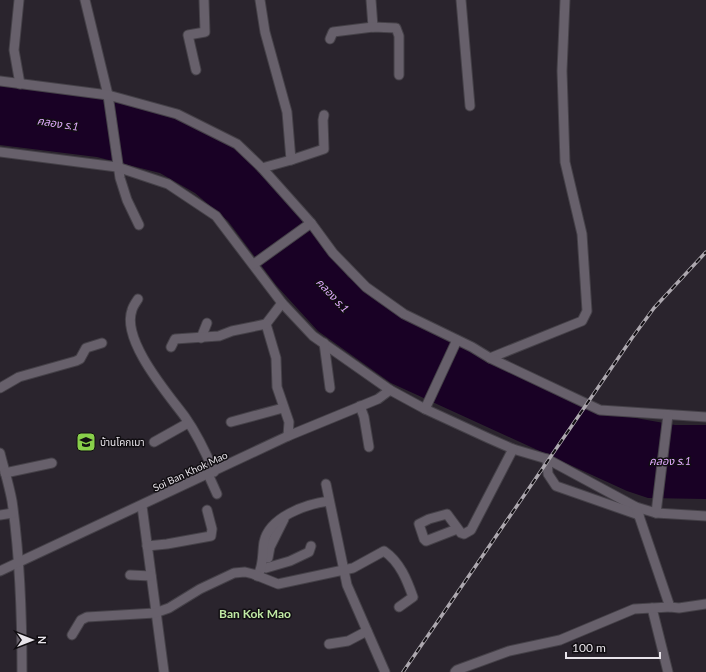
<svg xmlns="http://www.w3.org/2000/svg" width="706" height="672" font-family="Lato,'Noto Sans Thai',sans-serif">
<rect width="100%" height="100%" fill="#2a242d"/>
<path fill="#190125" d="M0,84L103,97L178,117L235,147L305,222L348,277L409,319L597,407L630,417L675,425H706V499L648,498L627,491L391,383L318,331L276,285L228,221L195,193L160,173L97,157L0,145Z"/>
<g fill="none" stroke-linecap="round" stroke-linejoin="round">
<defs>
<g id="minor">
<path d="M19,0L14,50L20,84"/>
<path d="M85,0L108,95L120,178L127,200L139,225"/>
<path d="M260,0L265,32L287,112L291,160L262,168"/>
<path d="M371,0L373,27"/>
<path d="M461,0L470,106"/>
<path d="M330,39L333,32L373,27L396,28L399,36V75"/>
<path d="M196,70L188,35L205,32L204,0"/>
<path d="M0,81L108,95L177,114L237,144L262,168L311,223L333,253L366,287L404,314L472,347L490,358L582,321L587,311L582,234L565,162L562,71L565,0"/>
<path d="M0,152L117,167L168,184L216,216L282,303L313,336L390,390L425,409L488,438L513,449L547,459L636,507L656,513L706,516"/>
<path d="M291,160L324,149L323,120L324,115"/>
<path d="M254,264L311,223"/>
<path d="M138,299C136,302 133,306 132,310C121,340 168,394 185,417C197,434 206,453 214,472"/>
<path d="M282,303L266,324L276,358L277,387L289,422L288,436"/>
<path d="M201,338L207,323"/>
<path d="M324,343L330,388"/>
<path d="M171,347L175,339L219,336L232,331L266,324"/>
<path d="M490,358L600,410L706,417"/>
<path d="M0,388L19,377L76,361L80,359L86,348L102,343"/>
<path d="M360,406L364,417L369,447"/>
<path d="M425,409L457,340"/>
<path d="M231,422L283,408"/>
<path d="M154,442L188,423"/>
<path d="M0,453C4,469 9,485 12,501C20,557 22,615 22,672"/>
<path d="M547,459L548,474L556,486L639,515"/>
<path d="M5,473L52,463"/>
<path d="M208,474L217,494"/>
<path d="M326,484L347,585L385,672"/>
<path d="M142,506L164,672"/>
<path d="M636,507L670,607L679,608L706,604"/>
<path d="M656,513L668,415"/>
<path d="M0,515L13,513"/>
<path d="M457,529L426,541L424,539L419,524L429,519L447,514L461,533L464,534L471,530L513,449"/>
<path d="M147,546L167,544L211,536L212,529L207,510"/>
<path d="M268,558L270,547L284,519"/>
<path d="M266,568L290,561L309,552L311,546"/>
<path d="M0,571L288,436L378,399L390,390"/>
<path d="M130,575L151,576"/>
<path d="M257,576C264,567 262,553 264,542C269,517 306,504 329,501"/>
<path d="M652,608L668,672"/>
<path d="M72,635L81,620L87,617L155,613L169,608L200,589L234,573L245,572L253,574L278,584L353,568L384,551C400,562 407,580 413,597L399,607"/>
<path d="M329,644L348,641L367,631"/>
<path d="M455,672L457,670L509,651L560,640L634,609L670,607"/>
</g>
</defs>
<use href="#minor" stroke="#454148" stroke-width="11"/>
<use href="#minor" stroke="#67606b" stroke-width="9"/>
<defs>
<path id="rail" d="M403,672L632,338L654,308L706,252"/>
</defs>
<use href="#rail" stroke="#ada8af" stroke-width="3.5"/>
<use href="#rail" stroke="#110e12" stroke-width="2" stroke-dasharray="6" stroke-linecap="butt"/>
</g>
<defs>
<symbol id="school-square" viewBox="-11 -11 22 22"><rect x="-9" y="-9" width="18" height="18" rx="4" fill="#88cf4a" stroke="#110e12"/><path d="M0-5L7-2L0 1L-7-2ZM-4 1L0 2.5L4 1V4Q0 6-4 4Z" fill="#111"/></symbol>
</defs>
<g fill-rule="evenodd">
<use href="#school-square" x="75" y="431" width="22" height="22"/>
</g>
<g text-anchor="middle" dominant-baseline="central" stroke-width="3" stroke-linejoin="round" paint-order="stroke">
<g font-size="10" fill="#e8e4ea" stroke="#110e12" text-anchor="start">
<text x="100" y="442">บ้านโคกเมา</text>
</g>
<g font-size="10" fill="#e8e4ea" stroke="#110e12">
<text transform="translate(190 471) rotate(-25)">Soi Ban Khok Mao</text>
</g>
<g font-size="11" font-style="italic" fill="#e1abfe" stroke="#110e12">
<text transform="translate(58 123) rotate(9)">คลอง ร.1</text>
<text transform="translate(333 295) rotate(47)">คลอง ร.1</text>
<text x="670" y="460">คลอง ร.1</text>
</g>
<g font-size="12" font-weight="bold" fill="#bfe8a3" stroke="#110e12">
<text x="255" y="613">Ban Kok Mao</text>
</g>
</g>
<g transform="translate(32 640) rotate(90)" stroke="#110e12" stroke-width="3" paint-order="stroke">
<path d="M0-3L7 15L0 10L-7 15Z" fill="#e8e4ea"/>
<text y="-6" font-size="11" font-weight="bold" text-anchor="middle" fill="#e8e4ea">N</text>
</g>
<path d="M566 652v6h94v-6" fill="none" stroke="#e8e4ea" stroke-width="2"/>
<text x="572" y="652" font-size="12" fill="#e8e4ea" stroke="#110e12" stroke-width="3" paint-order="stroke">100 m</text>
</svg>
